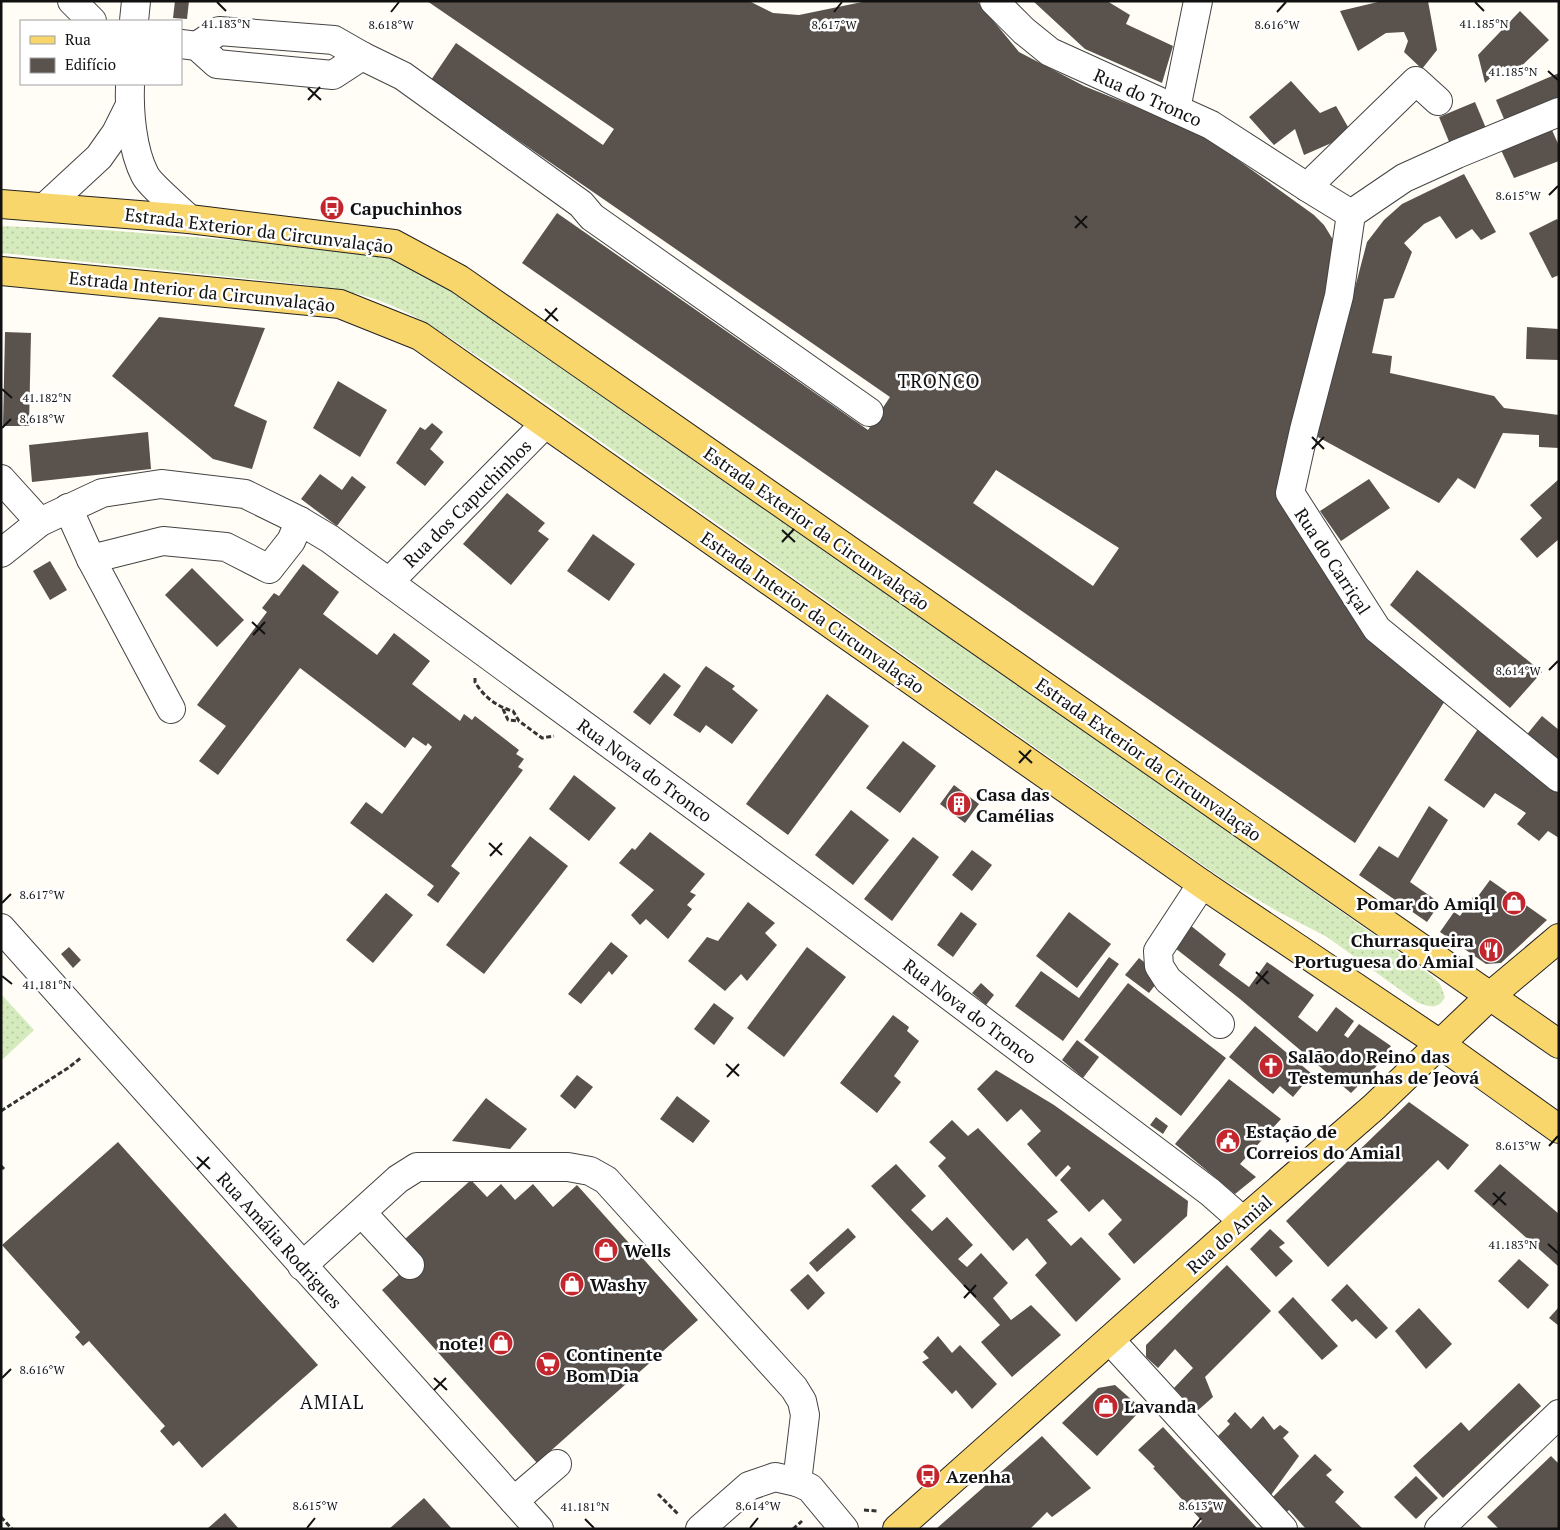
<svg xmlns="http://www.w3.org/2000/svg" width="1560" height="1530" font-family="'PT Serif',serif">
<style>
.grass{fill:url(#grass-dots)}
.building{fill:#5a524d;fill-rule:evenodd}
.lines{fill:none;stroke-linecap:round;stroke-linejoin:round}
.minor-casing{stroke:#444;stroke-width:30}
.major-casing{stroke:#222;stroke-width:30}
.path{stroke:#333;stroke-width:3;stroke-dasharray:5 2.5;stroke-linecap:butt}
.minor{stroke:#fff;stroke-width:28}
.major{stroke:#f9d66b;stroke-width:28}
.ticks{fill:none;stroke:#111;stroke-width:2}
.labels{text-anchor:middle;dominant-baseline:central;stroke-width:5;stroke-linejoin:round;paint-order:stroke}
.street-label{font-size:18px;fill:#111;stroke:#fff}
.poi-label{font-size:18px;font-weight:bold;fill:#111;stroke:#fff;text-anchor:start}
.neighbourhood-label{font-size:19px;letter-spacing:1px;fill:#111;stroke:#fff}
.ticks-label{font-size:12px;text-anchor:middle;fill:#111;stroke:#fff;stroke-width:5;stroke-linejoin:round;paint-order:stroke}
</style>
<defs>
<pattern id="grass-dots" width="8" height="8" patternUnits="userSpaceOnUse" patternTransform="scale(1.25)"><rect width="8" height="8" fill="#d5ebbd"/><path d="M2 2h.1M6 6h.1" fill="none" stroke="#b6c8a1" stroke-width="1.8" stroke-linecap="round"/></pattern>
</defs>
<rect width="100%" height="100%" fill="#fffdf5"/>
<g class="grass">
<path d="M1 226 104 230 345 249 386 256 434 279 530 342 1044 701 1432 976 1440 984 1445 997C1439 1010 1428 1007 1417 1002L1327 937 1277 911 1224 880 502 372C462 347 420 314 375 299 351 291 326 288 300 284L1 253Z"/>
<path d="M1 994 34 1030 1 1061Z"/>
</g>
<g class="building">
<path d="M175 1H189L187 19 173 18Z"/>
<path d="M427 1H749L773 13 799 15 867 1H977L1019 52 1084 86 1185 127 1209 139 1314 215 1324 225 1335 243 1339 259 1279 489 1448 696 1355 843 522 263 557 213 868 430 890 397 431 80 456 43 603 145 614 129ZM996 470 1119 548 1093 586 973 503Z"/>
<path d="M1033 1H1107L1130 15 1126 24 1173 46 1162 83 1085 49Z"/>
<path d="M1382 1H1428L1437 50 1422 69 1404 52 1408 41 1404 32 1386 33 1358 51 1340 11Z"/>
<path d="M1520 11 1549 40 1513 74 1503 66 1485 83 1478 55Z"/>
<path d="M1559 73V104L1507 126 1496 100Z"/>
<path d="M1291 81 1320 113 1336 106 1352 134 1304 155 1295 129 1274 145 1249 117Z"/>
<path d="M1475 102 1488 133 1452 149 1439 117Z"/>
<path d="M1552 130 1559 146V161L1514 178 1501 150Z"/>
<path d="M1464 174 1496 232 1481 240 1472 229 1456 239 1440 216 1424 224 1404 243 1412 252 1394 298 1384 299 1372 353 1392 356 1390 373 1494 396 1504 408 1559 415V448L1539 447V435L1503 433 1475 489 1458 478 1439 503 1316 436 1367 242 1384 220 1402 204Z"/>
<path d="M1557 219 1559 222V275L1552 278 1529 233Z"/>
<path d="M159 317 265 328 234 406 267 421 252 469 213 459 112 376Z"/>
<path d="M1527 327 1559 329V360L1526 359Z"/>
<path d="M5 332 31 333 29 426H3Z"/>
<path d="M338 381 387 410 360 457 313 428Z"/>
<path d="M432 423 443 432 430 449 444 462 425 486 396 463 420 427 425 430Z"/>
<path d="M148 432 151 469 32 482 29 445Z"/>
<path d="M320 474 342 490 352 476 366 487 337 526 301 499Z"/>
<path d="M1369 479 1390 508 1341 541 1320 511Z"/>
<path d="M1559 479V539L1537 558 1520 539 1542 518 1530 505Z"/>
<path d="M507 493 545 523 538 531 549 539 511 585 463 544Z"/>
<path d="M593 534 635 564 609 601 567 571Z"/>
<path d="M50 561 67 590 50 600 33 571Z"/>
<path d="M303 564 339 592 323 614 377 655 394 633 430 661 412 684 460 721 464 714 472 720 475 716 519 750 516 754 524 759 518 767 523 770 451 866 460 873 438 903 427 895 434 886 350 823 366 802 382 814 432 747 428 743 426 746 413 737 405 748 300 668 218 775 199 761 226 726 197 705 267 612 262 608 274 593 279 596Z"/>
<path d="M192 568 244 620 217 647 165 595Z"/>
<path d="M1417 570 1542 672 1510 708 1390 605Z"/>
<path d="M706 666 735 686 732 689 758 710 732 744 706 725 700 733 673 715 702 671Z"/>
<path d="M664 673 681 686 650 725 633 712Z"/>
<path d="M827 694 869 726 788 835 746 804Z"/>
<path d="M1542 716 1559 730V766L1524 738Z"/>
<path d="M1480 726 1559 790V838L1548 831 1539 841 1517 824 1526 813 1495 793 1484 808 1444 780Z"/>
<path d="M903 741 936 766 900 813 866 788Z"/>
<path d="M574 775 616 808 589 841 549 809Z"/>
<path d="M954 785 979 804 965 823 940 804Z"/>
<path d="M1429 806 1448 820 1410 882 1440 903 1427 922 1359 875 1379 846 1398 858Z"/>
<path d="M851 810 889 840 853 885 815 855Z"/>
<path d="M650 832 705 874 690 892 696 895 687 905 692 909 668 939 646 919 640 925 631 915 654 890 619 863 632 848 635 850Z"/>
<path d="M530 836 568 866 484 974 446 945Z"/>
<path d="M913 837 939 857 892 921 864 899Z"/>
<path d="M972 850 992 865 972 891 952 875Z"/>
<path d="M1490 880 1547 920 1501 963 1486 964 1440 932 1454 912 1460 916 1473 897 1476 899Z"/>
<path d="M386 893 413 915 373 963 346 940Z"/>
<path d="M748 902 775 923 765 933 777 945 747 981 741 974 725 991 688 961 707 937 718 941Z"/>
<path d="M961 912 977 924 953 957 937 945Z"/>
<path d="M1069 912 1111 944 1077 988 1036 956Z"/>
<path d="M1190 925 1226 954 1219 965 1249 987 1267 962 1314 995 1298 1017 1317 1032 1336 1007 1354 1021 1344 1035 1348 1038 1359 1024 1391 1046 1372 1072 1351 1093 1240 999 1175 948Z"/>
<path d="M611 942 628 956 612 975 609 971 581 1004 568 994Z"/>
<path d="M69 947 81 960 73 968 61 954Z"/>
<path d="M807 947 846 977 784 1057 747 1028Z"/>
<path d="M1109 957 1119 964 1063 1041 1015 1006 1041 971 1079 998Z"/>
<path d="M1139 958 1162 976 1149 993 1125 975Z"/>
<path d="M981 983 994 995 986 1005 972 993Z"/>
<path d="M1128 983 1226 1058 1181 1116 1084 1040Z"/>
<path d="M714 1003 734 1018 714 1045 694 1029Z"/>
<path d="M893 1015 909 1027 907 1031 919 1041 894 1076 901 1082 877 1113 840 1083Z"/>
<path d="M1255 1026 1312 1074 1293 1097 1280 1086 1273 1094 1229 1057Z"/>
<path d="M1077 1040 1099 1057 1083 1078 1062 1060Z"/>
<path d="M996 1070 1054 1105 1188 1201 1187 1216 1134 1264 1108 1234 1122 1220 1103 1199 1089 1212 1060 1180 1071 1168 1068 1165 1056 1177 1027 1144 1041 1131 1021 1109 1007 1122 977 1089Z"/>
<path d="M577 1075 593 1087 575 1109 560 1096Z"/>
<path d="M1229 1079 1281 1119 1240 1164 1256 1177 1235 1194 1175 1144Z"/>
<path d="M677 1096 710 1121 693 1143 660 1119Z"/>
<path d="M486 1098 527 1129 510 1149 452 1141Z"/>
<path d="M1409 1102 1469 1145 1448 1170 1438 1160 1328 1267 1286 1221Z"/>
<path d="M1156 1117 1168 1126 1163 1134 1150 1125Z"/>
<path d="M952 1120 968 1136 978 1128 1058 1212 1047 1220 1071 1246 1081 1237 1121 1279 1076 1322 1035 1275 1047 1263 1027 1238 1013 1251 938 1166 946 1158 929 1142Z"/>
<path d="M118 1142 318 1365 202 1468 179 1441 173 1446 160 1431 165 1426 89 1341 83 1346 75 1337 80 1332 2 1245Z"/>
<path d="M896 1164 926 1196 911 1210 932 1231 947 1217 973 1245 958 1259 967 1267 981 1253 1008 1283 993 1298 1011 1320 1031 1305 1061 1335 1012 1377 981 1342 1000 1325 871 1186Z"/>
<path d="M1500 1164 1559 1214V1267L1474 1191Z"/>
<path d="M471 1180 487 1197 501 1184 515 1200 533 1184 553 1207 577 1185 698 1320 537 1463 382 1290 420 1256 405 1239Z"/>
<path d="M848 1228 856 1237 817 1272 809 1263Z"/>
<path d="M1270 1229 1285 1243 1279 1247 1293 1261 1276 1277 1250 1249Z"/>
<path d="M1519 1259 1549 1285 1528 1309 1498 1281Z"/>
<path d="M1227 1265 1271 1311 1205 1377 1213 1397 1196 1412 1174 1388 1193 1368 1175 1349 1158 1368 1146 1357V1345Z"/>
<path d="M808 1274 825 1293 808 1310 790 1290Z"/>
<path d="M1347 1284 1388 1328 1376 1339 1356 1319 1352 1322 1331 1300Z"/>
<path d="M1293 1297 1338 1346 1322 1360 1278 1312Z"/>
<path d="M1559 1307V1326L1549 1318Z"/>
<path d="M1419 1308 1452 1344 1426 1369 1395 1331Z"/>
<path d="M938 1336 952 1353 960 1345 997 1384 972 1409 956 1390 952 1394 922 1362 929 1358 923 1352Z"/>
<path d="M1519 1383 1541 1406 1443 1498 1413 1466 1461 1422 1469 1431Z"/>
<path d="M1115 1385 1142 1409 1097 1456 1062 1423 1098 1388Z"/>
<path d="M1235 1412 1251 1429 1263 1416 1274 1430 1280 1425 1289 1432 1283 1438 1299 1456 1271 1495 1218 1436 1230 1424 1227 1421Z"/>
<path d="M1163 1427 1228 1497 1258 1529H1194L1202 1521 1153 1468 1155 1467 1138 1450Z"/>
<path d="M1042 1436 1091 1488 1052 1517 1047 1512 1030 1529H936Z"/>
<path d="M1315 1454 1332 1470 1326 1475 1344 1492 1335 1502 1363 1529H1306L1289 1510 1284 1514 1271 1499Z"/>
<path d="M1551 1456 1559 1464V1529H1499L1487 1517Z"/>
<path d="M1416 1476 1438 1498 1416 1519 1394 1497Z"/>
<path d="M424 1498 452 1529H389Z"/>
<path d="M225 1513 239 1529H207Z"/>
</g>
<g class="lines">
<defs>
<g id="minor">
<path d="M72 1 92 21"/>
<path d="M994 1 1024 31 1050 52 1211 125 1307 187 1351 214"/>
<path d="M134 21 136 1"/>
<path d="M181 44 197 46 217 64 333 75 362 56"/>
<path d="M197 46 219 31 334 40 362 56 403 76 581 204 592 217 869 412"/>
<path d="M130 84C129 112 132 150 145 175 150 185 179 209 189 219"/>
<path d="M1176 109 1198 1"/>
<path d="M1559 112 1457 154 1404 178 1351 214 1339 296 1304 430 1290 493 1377 629 1559 778"/>
<path d="M1307 187 1416 81 1438 101"/>
<path d="M45 207 99 157 116 133 129 107"/>
<path d="M1 479 40 522"/>
<path d="M68 508 91 559 171 709"/>
<path d="M1 553 40 522 102 493 161 484 245 494 300 521 330 539 364 564 821 899 1210 1192 1243 1221"/>
<path d="M91 559 163 541 226 547 269 569 291 541 300 521"/>
<path d="M389 582 545 424"/>
<path d="M1202 884 1158 951 1159 966 1168 980 1220 1024"/>
<path d="M1 928 539 1529"/>
<path d="M362 1213 410 1265"/>
<path d="M302 1266 398 1179 417 1167H568L590 1171 606 1180 794 1388 802 1401 805 1415 797 1482"/>
<path d="M1110 1340 1283 1529"/>
<path d="M514 1501 557 1464"/>
<path d="M700 1529 749 1486 775 1477 797 1482 810 1488 844 1529"/>
<path d="M1439 1529 1559 1414"/>
</g>
<g id="major">
<path d="M1 204 189 219 394 244 459 279 1559 1044"/>
<path d="M1 271 340 304 420 336 1202 884 1440 1044 1559 1129"/>
<path d="M897 1529 1243 1221 1374 1107 1490 996 1559 938"/>
</g>
</defs>
<use href="#minor" class="minor-casing"/>
<use href="#major" class="major-casing"/>
<g class="path">
<path d="M475 678V682C483 696 497 707 513 711L519 721 542 738 554 736"/>
<path d="M503 709 508 720 519 721"/>
<path d="M1 1111 68 1068 82 1057"/>
<path d="M1 1166 4 1169"/>
<path d="M658 1494 678 1514"/>
<path d="M864 1510 877 1511"/>
<path d="M1 1517 12 1529"/>
<path d="M793 1529 802 1521"/>
</g>
<use href="#minor" class="minor"/>
<use href="#major" class="major"/>
</g>
<path class="ticks" d="M217 2 226 11M1475 2 1484 11M391 12 399 2M834 12 842 2M1277 12 1286 2M1548 71 1558 80M308 88 321 100M308 100 320 87M1549 195 1558 186M1075 216 1087 228M1075 228 1087 216M545 309 558 321M545 321 557 308M2 389 12 398M2 428 11 419M1312 437 1324 449M1312 449 1324 437M782 530 795 542M782 542 794 529M252 622 265 634M253 635 265 622M1549 670 1558 661M1019 751 1032 763M1019 763 1031 750M489 843 502 855M490 856 502 843M2 903 11 894M1256 972 1269 984M2 976 12 984M1256 984 1268 971M726 1064 739 1076M727 1077 739 1064M1549 1146 1558 1136M197 1157 210 1169M197 1169 209 1157M1493 1193 1506 1205M1493 1205 1505 1192M1548 1244 1558 1253M964 1285 976 1297M964 1298 976 1285M2 1378 11 1369M434 1378 447 1390M434 1390 446 1378M585 1519 594 1528M307 1528 315 1518M750 1528 758 1518M1193 1528 1201 1518"/>
<defs>
<symbol id="bus-disc" viewBox="-11 -11 22 22"><circle r="9.5" fill="#c4262e" stroke="#fff"/><path d="M-5-6H5V4H4V6H2V4H-2V6H-4V4H-5ZM-3.5-4V0h7V-4ZM-3.5 1.2v1.5H-2V1.2ZM2 1.2v1.5H3.5V1.2Z" fill="#fff"/></symbol>
<symbol id="building-disc" viewBox="-11 -11 22 22"><circle r="9.5" fill="#c4262e" stroke="#fff"/><path d="M-4-6H4V6H1V3H-1V6H-4ZM-2.5-4.3h1.7v1.8h-1.7ZM.8-4.3h1.7v1.8H.8ZM-2.5-1h1.7V.8h-1.7ZM.8-1h1.7V.8H.8Z" fill="#fff"/></symbol>
<symbol id="shop-disc" viewBox="-11 -11 22 22"><circle r="9.5" fill="#c4262e" stroke="#fff"/><path d="M-5-2.5h2.3a2.7 3.5 0 0 1 5.4 0H5L5.5 6h-11ZM-1.5-2.5h3a1.5 2.3 0 0 0-3 0Z" fill="#fff"/></symbol>
<symbol id="restaurant-disc" viewBox="-11 -11 22 22"><circle r="9.5" fill="#c4262e" stroke="#fff"/><path d="M-5-6h1v4h1v-4h1v4h1v-4h1v5L-1.5 .5V6h-2V.5L-5-1ZM5-6V6H3V1.5H1.5Q1.5-4 5-6Z" fill="#fff"/></symbol>
<symbol id="church-disc" viewBox="-11 -11 22 22"><circle r="9.5" fill="#c4262e" stroke="#fff"/><path d="M-1.2-6h2.4v3.5h3.3v2.4h-3.3V6h-2.4V-.1h-3.3v-2.4h3.3Z" fill="#fff"/></symbol>
<symbol id="civic-disc" viewBox="-11 -11 22 22"><circle r="9.5" fill="#c4262e" stroke="#fff"/><path d="M-.6-6.5H3V-4.5H.6V-3L4-1V1h2V6H-6V1h2V-1L-.6-3ZM-1.2 2.5V6h2.4V2.5Z" fill="#fff"/></symbol>
<symbol id="supermarket-disc" viewBox="-11 -11 22 22"><circle r="9.5" fill="#c4262e" stroke="#fff"/><path d="M-6-5.5h2.5l.6 2H6L4.5 2H-2.5L-4.4-4H-6ZM-1.5 3.2a1.3 1.3 0 1 0 .1 0ZM3 3.2a1.3 1.3 0 1 0 .1 0Z" fill="#fff"/></symbol>
</defs>
<g fill-rule="evenodd">
<use href="#bus-disc" x="318" y="194" width="28" height="28"/>
<use href="#building-disc" x="945" y="790" width="28" height="28"/>
<use href="#shop-disc" x="1500" y="889" width="28" height="28"/>
<use href="#restaurant-disc" x="1477" y="936" width="28" height="28"/>
<use href="#church-disc" x="1257" y="1052" width="28" height="28"/>
<use href="#civic-disc" x="1214" y="1127" width="28" height="28"/>
<use href="#shop-disc" x="592" y="1236" width="28" height="28"/>
<use href="#shop-disc" x="558" y="1270" width="28" height="28"/>
<use href="#shop-disc" x="487" y="1329" width="28" height="28"/>
<use href="#supermarket-disc" x="534" y="1350" width="28" height="28"/>
<use href="#shop-disc" x="1092" y="1392" width="28" height="28"/>
<use href="#bus-disc" x="914" y="1462" width="28" height="28"/>
</g>
<g class="labels">
<g class="street-label">
<text transform="translate(1148 97) rotate(24)">Rua do Tronco</text>
<text transform="translate(259 230) rotate(7)">Estrada Exterior da Circunvalação</text>
<text transform="translate(202 291) rotate(6)">Estrada Interior da Circunvalação</text>
<text transform="translate(467 503) rotate(-45)">Rua dos Capuchinhos</text>
<text transform="translate(817 528) rotate(35)">Estrada Exterior da Circunvalação</text>
<text transform="translate(1333 561) rotate(57)">Rua do Carriçal</text>
<text transform="translate(813 612) rotate(35)">Estrada Interior da Circunvalação</text>
<text transform="translate(1149 759) rotate(35)">Estrada Exterior da Circunvalação</text>
<text transform="translate(645 770) rotate(36)">Rua Nova do Tronco</text>
<text transform="translate(970 1011) rotate(37)">Rua Nova do Tronco</text>
<text transform="translate(1229 1234) rotate(-42)">Rua do Amial</text>
<text transform="translate(280 1240) rotate(48)">Rua Amália Rodrigues</text>
</g>
<g class="poi-label">
<text x="350" y="208">Capuchinhos</text>
<text x="976" y="794">Casa das<tspan x="976" dy="21">Camélias</tspan></text>
<text x="1496" y="903" text-anchor="end">Pomar do Amiql</text>
<text x="1474" y="940" text-anchor="end">Churrasqueira<tspan x="1474" dy="21">Portuguesa do Amial</tspan></text>
<text x="1288" y="1056">Salão do Reino das<tspan x="1288" dy="21">Testemunhas de Jeová</tspan></text>
<text x="1246" y="1131">Estação de<tspan x="1246" dy="21">Correios do Amial</tspan></text>
<text x="624" y="1250">Wells</text>
<text x="590" y="1284">Washy</text>
<text x="484" y="1343" text-anchor="end">note!</text>
<text x="566" y="1354">Continente<tspan x="566" dy="21">Bom Dia</tspan></text>
<text x="1124" y="1406">Lavanda</text>
<text x="946" y="1476">Azenha</text>
</g>
<g class="neighbourhood-label">
<text x="939" y="380">TRONCO</text>
<text x="332" y="1401">AMIAL</text>
</g>
</g>
<g class="ticks-label">
<text x="226" y="28">41.183°N</text>
<text x="1484" y="28">41.185°N</text>
<text x="391" y="29">8.618°W</text>
<text x="834" y="29">8.617°W</text>
<text x="1277" y="29">8.616°W</text>
<text x="1513" y="76">41.185°N</text>
<text x="1518" y="200">8.615°W</text>
<text x="47" y="402">41.182°N</text>
<text x="42" y="423">8.618°W</text>
<text x="1518" y="675">8.614°W</text>
<text x="42" y="899">8.617°W</text>
<text x="47" y="989">41.181°N</text>
<text x="1518" y="1150">8.613°W</text>
<text x="1513" y="1249">41.183°N</text>
<text x="42" y="1374">8.616°W</text>
<text x="315" y="1510">8.615°W</text>
<text x="758" y="1510">8.614°W</text>
<text x="1201" y="1510">8.613°W</text>
<text x="585" y="1511">41.181°N</text>
</g>
<rect width="1560" height="1530" fill="none" stroke="#111111" stroke-width="5"/>
<rect x="20" y="20" width="162" height="65" fill="#ffffff" stroke="#a0a0a0"/>
<rect x="30" y="36" width="25" height="8" fill="#f9d66b" stroke="#a0a0a0"/>
<text x="65" y="45" font-size="15" fill="#111111">Rua</text>
<rect x="30" y="58" width="25" height="15" fill="#5a524d" stroke="#a0a0a0"/>
<text x="65" y="70" font-size="15" fill="#111111">Edifício</text>
</svg>
